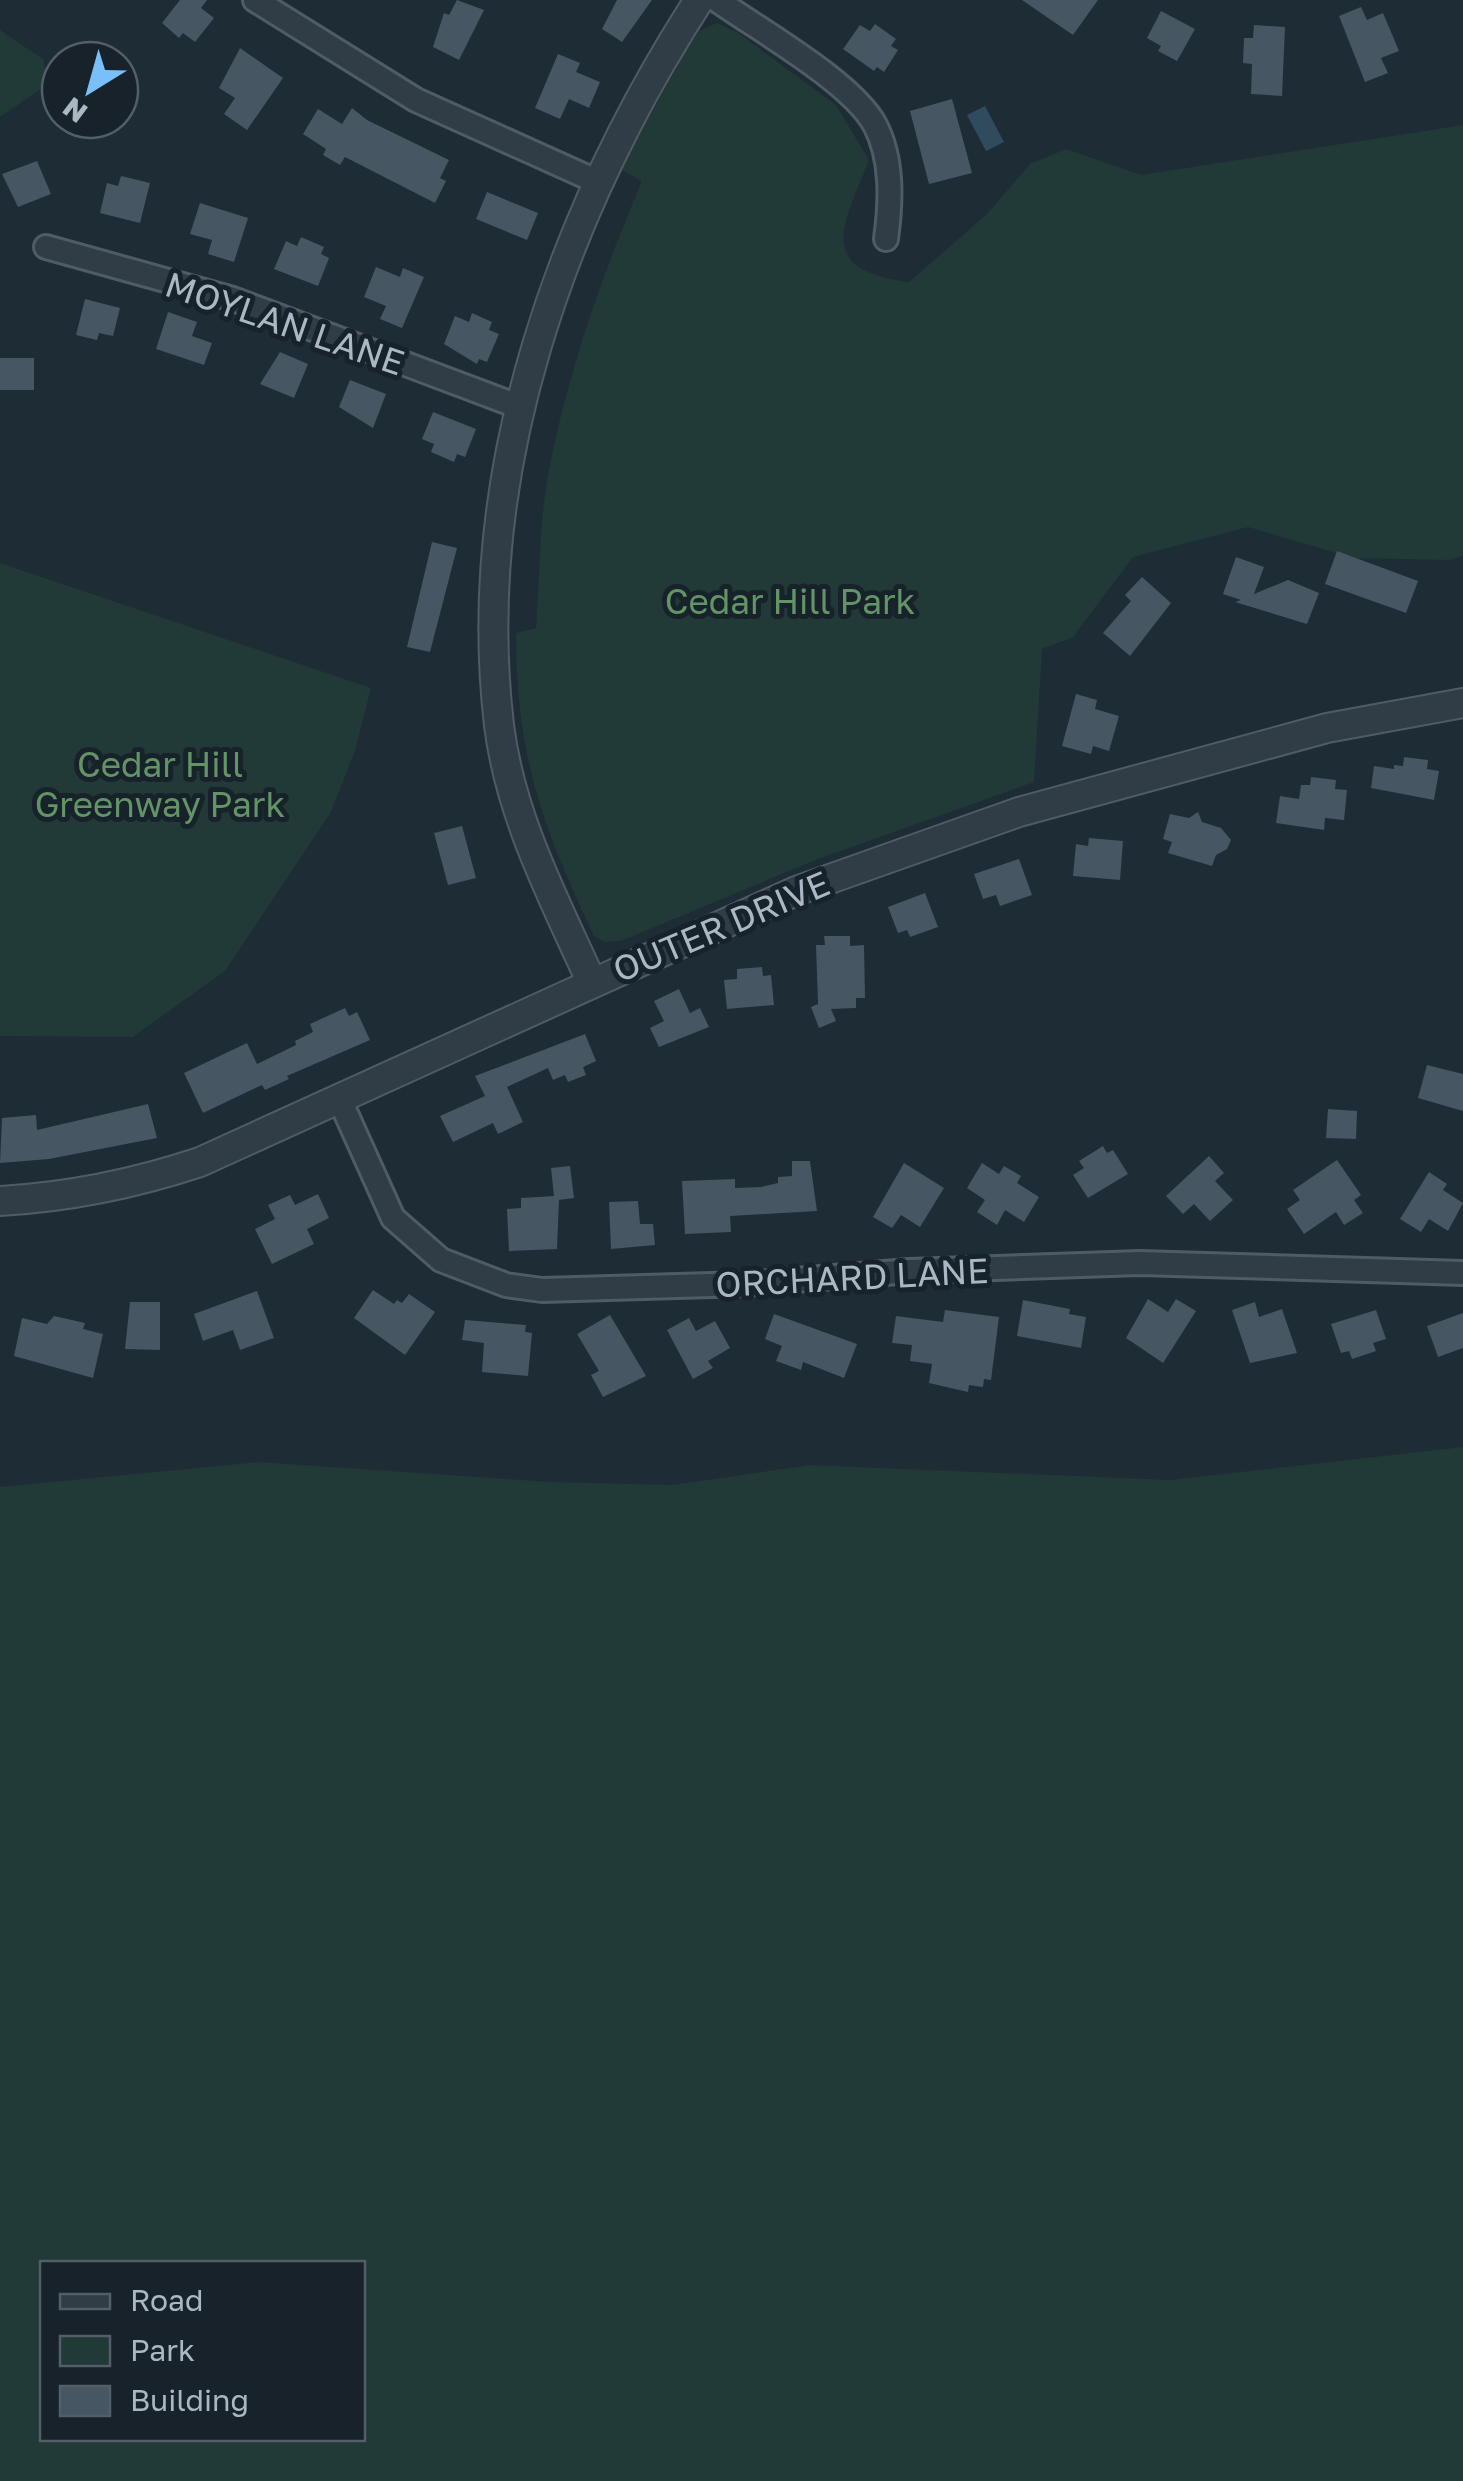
<svg xmlns="http://www.w3.org/2000/svg" width="1463" height="2481" font-family="'Golos Text',sans-serif">
<style>
.green{fill:#213937;fill-rule:evenodd}
.water{fill:#304b5e}
.building{fill:#465662}
.lines{fill:none;stroke-linecap:round;stroke-linejoin:round}
.minor-casing{stroke:#4f5b65;stroke-width:28}
.tertiary-casing{stroke:#4f5b65;stroke-width:32}
.minor{stroke:#313d46;stroke-width:22}
.tertiary{stroke:#313d46;stroke-width:28}
.labels{text-anchor:middle;dominant-baseline:central;stroke-width:10;stroke-linejoin:round;paint-order:stroke}
.street-label{font-size:35px;fill:#abb8c4;stroke:#17222a}
.park-label{font-size:35px;fill:#639466;stroke:#17222a}
</style>
<rect width="100%" height="100%" fill="#1e2c36"/>
<g class="green">
<path d="M717 23 737 32 836 105 869 160C843 227 814 269 909 282L987 214 1030 164 1066 149 1141 175 1463 125V556L1450 560 1354 558 1248 527 1133 557 1073 637 1042 649 1034 782 818 859 621 941 605 942 594 936C542 826 516 756 516 633L536 628C540 578 539 524 548 475 567 374 602 275 642 181L620 169 689 46 699 31Z"/>
<path d="M0 30 44 60 47 85 0 117Z"/>
<path d="M0 563 371 688 355 751 331 812 225 971 133 1037 0 1036Z"/>
<path d="M1463 1447V2481H0V1487L259 1462 550 1482 673 1485 810 1465 1170 1480ZM42 2264H362V2438H42Z"/>
</g>
<path class="water" d="M985 106 1004 142 986 151 967 115Z"/>
<g class="building">
<path d="M180 0H207L201 8 214 18 195 42 183 33 179 38 162 23Z"/>
<path d="M457 0 484 10 459 60 433 47 444 13 449 15Z"/>
<path d="M617 0H652L622 42 602 29Z"/>
<path d="M1022 0H1098L1073 35Z"/>
<path d="M1361 7 1367 20 1383 13 1399 51 1381 58 1388 73 1365 82 1339 16Z"/>
<path d="M1161 11 1195 29 1177 61 1158 51 1161 46 1147 38Z"/>
<path d="M875 24 896 39 891 46 898 50 884 72 877 67 874 71 843 49 860 25 870 31Z"/>
<path d="M1254 25 1285 27 1282 96 1251 94 1252 64 1243 63 1244 38H1253Z"/>
<path d="M240 48 283 78 247 130 224 114 235 98 219 88Z"/>
<path d="M558 54 580 63 576 72 600 82 589 108 569 99 560 119 535 108Z"/>
<path d="M952 99 972 173 929 184 910 111Z"/>
<path d="M352 108 367 120 449 160 440 178 446 181 435 203 345 157 340 165 323 155 326 149 303 134 318 109 342 124Z"/>
<path d="M37 161 51 194 18 207 2 174Z"/>
<path d="M121 176 150 183 140 223 100 213 107 183 118 186Z"/>
<path d="M487 192 538 213 527 240 476 219Z"/>
<path d="M200 203 248 218 234 262 208 254 212 240 190 234Z"/>
<path d="M301 237 324 247 321 254 329 258 318 286 274 269 286 241 297 246Z"/>
<path d="M376 267 400 277 403 268 424 277 402 328 380 319 386 306 364 297Z"/>
<path d="M85 299 120 308 113 336 99 333 97 340 76 335Z"/>
<path d="M168 312 197 322 192 336 212 343 204 365 156 349Z"/>
<path d="M472 313 492 322 489 330 499 334 487 362 479 359 477 364 444 344 455 316 469 322Z"/>
<path d="M280 352 308 364 294 398 260 384Z"/>
<rect x="0" y="358" width="34" height="32"/>
<path d="M350 380 386 394 373 428 339 407Z"/>
<path d="M433 412 476 429 465 457 457 454 454 462 431 452 434 444 422 439Z"/>
<path d="M432 542 457 548 430 652 407 647Z"/>
<path d="M1337 551 1418 581 1406 613 1325 584Z"/>
<path d="M1236 557 1264 567 1254 594 1288 580 1319 593 1307 624 1235 602 1241 600 1223 594Z"/>
<path d="M1142 577 1171 603 1130 656 1103 633 1131 601 1125 595Z"/>
<path d="M1076 694 1097 700 1095 709 1119 716 1109 751 1093 746 1091 754 1062 746Z"/>
<path d="M1404 757 1428 760 1427 769 1439 771 1434 800 1371 788 1374 766 1394 769V765L1403 766Z"/>
<path d="M1311 777 1336 780 1335 789 1347 790 1344 820 1325 818 1324 830 1276 823 1280 796 1299 799 1301 785H1310Z"/>
<path d="M1198 812 1202 822 1221 828 1231 840 1227 849 1216 855 1212 866 1168 853 1172 842 1163 839 1170 814 1189 818Z"/>
<path d="M462 826 476 878 448 885 434 833Z"/>
<path d="M1089 838 1123 841 1120 880 1073 876 1076 844 1088 846Z"/>
<path d="M1019 859 1032 895 1000 906 996 895 983 899 974 874Z"/>
<path d="M925 893 938 927 910 937 907 930 898 933 888 907Z"/>
<path d="M824 936H850V946L864 945 865 998H856V1008L831 1009 836 1021 819 1028 811 1007 818 1004 816 945H825Z"/>
<path d="M762 967 763 976 771 975 774 1005 727 1009 724 980 737 979V969Z"/>
<path d="M679 989 690 1013 700 1008 709 1027 659 1047 650 1028 664 1021 654 1001Z"/>
<path d="M345 1008 349 1016 357 1012 370 1040 287 1076 289 1079 265 1090 262 1085 203 1113 184 1073 247 1043 257 1064 296 1045 295 1041 313 1032 310 1024Z"/>
<path d="M585 1034 596 1061 583 1067 586 1075 568 1082 565 1075 553 1080 548 1068 507 1087 523 1122 498 1134 493 1123 453 1142 440 1116 485 1096 475 1076Z"/>
<path d="M1427 1065 1463 1074V1111L1418 1098Z"/>
<path d="M148 1104 157 1138 49 1159 0 1163 2 1118 36 1115 37 1130Z"/>
<path d="M1328 1109 1357 1111 1356 1139 1326 1138Z"/>
<path d="M1103 1146 1107 1153 1113 1150 1128 1174 1088 1198 1073 1175 1084 1168 1079 1161Z"/>
<path d="M1209 1156 1224 1173 1215 1181 1233 1200 1210 1221 1194 1204 1183 1214 1166 1196Z"/>
<path d="M1337 1160 1361 1195 1354 1200 1363 1213 1344 1225 1336 1212 1304 1234 1287 1209 1300 1200 1293 1190Z"/>
<path d="M792 1161H810L817 1211 730 1216 731 1232 685 1234 682 1181 735 1179V1188L761 1187 778 1183V1177L792 1176Z"/>
<path d="M904 1163 944 1188 920 1227 901 1215 892 1228 873 1217Z"/>
<path d="M982 1163 999 1174 1004 1166 1021 1176 1017 1183 1039 1197 1024 1222 1005 1210 997 1225 977 1212 985 1200 967 1188Z"/>
<path d="M570 1166 574 1198 559 1200 557 1249 509 1251 507 1209 521 1208V1198L554 1196 551 1168Z"/>
<path d="M1429 1172 1447 1184 1443 1190 1463 1203 1448 1231 1429 1219 1421 1232 1400 1219Z"/>
<path d="M318 1194 329 1218 307 1229 314 1244 272 1264 255 1229 275 1219 268 1205 290 1195 295 1205Z"/>
<path d="M638 1201 640 1224H653L655 1245 611 1249 609 1202Z"/>
<path d="M373 1290 394 1304 397 1300 402 1303 409 1294 435 1312 405 1355 354 1318Z"/>
<path d="M257 1291 274 1338 240 1350 233 1330 203 1341 194 1314Z"/>
<path d="M1148 1299 1168 1312 1176 1299 1196 1311 1163 1363 1126 1338Z"/>
<path d="M1023 1300 1070 1309 1069 1314 1086 1317 1081 1348 1017 1336Z"/>
<path d="M130 1302H160V1350L125 1349Z"/>
<path d="M1255 1302 1259 1317 1282 1309 1297 1353 1250 1363 1232 1310Z"/>
<path d="M945 1310 999 1317 991 1380 984 1379 983 1387 969 1385 968 1392 929 1383 932 1364 910 1361 912 1345 892 1343 896 1316 943 1322Z"/>
<path d="M1376 1310 1386 1339 1373 1343 1376 1351 1352 1359 1349 1351 1341 1353 1331 1324Z"/>
<path d="M1463 1313V1348L1438 1357 1427 1326Z"/>
<path d="M774 1314 857 1344 844 1378 803 1362 801 1370 776 1361 782 1346 765 1339Z"/>
<path d="M610 1315 646 1376 603 1397 591 1375 599 1371 577 1334Z"/>
<path d="M54 1316 85 1323 83 1329 103 1334 93 1378 14 1356 22 1318 47 1324Z"/>
<path d="M689 1318 696 1331 715 1321 730 1348 708 1361 713 1368 693 1379 667 1330Z"/>
<path d="M465 1320 526 1325 525 1332 532 1333 528 1376 482 1372 484 1343 462 1340Z"/>
</g>
<g class="lines">
<defs>
<g id="minor">
<path d="M255 0 416 100 598 182"/>
<path d="M717 0C759 30 852 82 875 125 893 159 891 202 886 239"/>
<path d="M46 247 233 299 520 407"/>
<path d="M339 1098 393 1218 441 1260 506 1285 542 1290 745 1284 910 1271 1140 1263 1463 1273"/>
</g>
<g id="tertiary">
<path d="M591 981C554 899 510 816 499 725 469 470 563 211 699 0"/>
<path d="M0 1201C70 1197 134 1184 200 1162L796 891 1019 812 1327 728 1463 703"/>
</g>
</defs>
<use href="#minor" class="minor-casing"/>
<use href="#tertiary" class="tertiary-casing"/>
<use href="#minor" class="minor"/>
<use href="#tertiary" class="tertiary"/>
</g>
<g class="labels">
<g class="street-label">
<text transform="translate(285 323) rotate(19)">MOYLAN LANE</text>
<text transform="translate(721 926) rotate(-23)">OUTER DRIVE</text>
<text transform="translate(852 1277) rotate(-3)">ORCHARD LANE</text>
</g>
<g class="park-label">
<text x="790" y="601">Cedar Hill Park</text>
<text x="160" y="764">Cedar Hill<tspan x="160" dy="40">Greenway Park</tspan></text>
</g>
</g>
<rect x="40" y="2261" width="325" height="180" fill="#17222a" stroke="#525e68" stroke-width="2.5"/>
<rect x="60" y="2294" width="50" height="15" fill="#313d46" stroke="#525e68" stroke-width="2.5"/>
<text x="130" y="2311" font-size="30" fill="#abb8c4">Road</text>
<rect x="60" y="2336" width="50" height="30" fill="#213937" stroke="#525e68" stroke-width="2.5"/>
<text x="130" y="2361" font-size="30" fill="#abb8c4">Park</text>
<rect x="60" y="2386" width="50" height="30" fill="#465662" stroke="#525e68" stroke-width="2.5"/>
<text x="130" y="2411" font-size="30" fill="#abb8c4">Building</text>
<g transform="translate(90 90) rotate(217)"><circle r="48" fill="#17222a" stroke="#525e68" stroke-width="2.5"/>
<path d="M0-8L18 38L0 25L-18 38Z" fill="#79c0fb"/>
<text y="-15" font-size="28" font-weight="bold" text-anchor="middle" fill="#abb8c4">N</text>
</g>
</svg>
